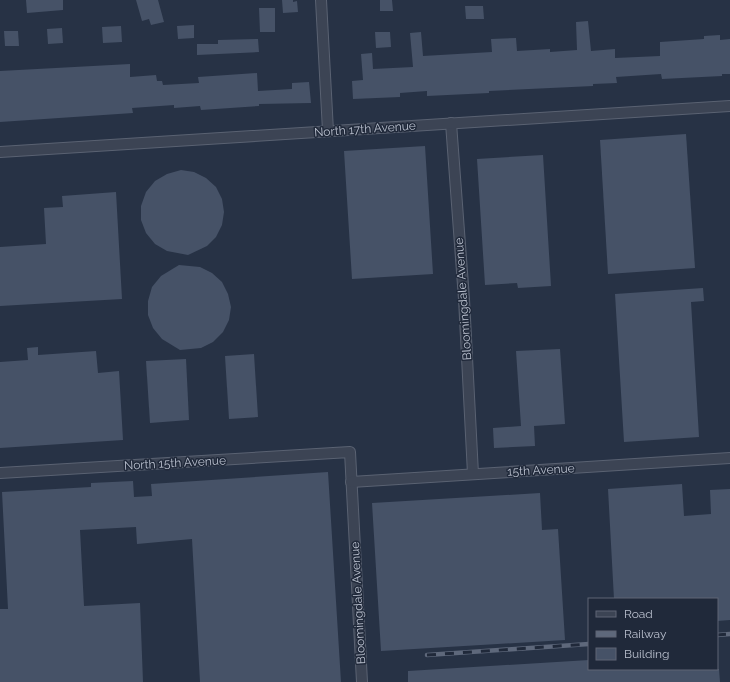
<svg xmlns="http://www.w3.org/2000/svg" width="730" height="682" font-family="Raleway,sans-serif">
<style>
.building{fill:#465267}
.lines{fill:none;stroke-linecap:round;stroke-linejoin:round}
.minor-casing{stroke:#5a6272;stroke-width:12}
.minor{stroke:#3c4454;stroke-width:10}
.rail-casing{stroke:#5e687b;stroke-width:4.5}
.rail{stroke:#20293a;stroke-width:3;stroke-dasharray:9;stroke-linecap:butt}
.labels{text-anchor:middle;dominant-baseline:central;stroke-width:3;stroke-linejoin:round;paint-order:stroke}
.street-label{font-size:12px;fill:#bac0ce;stroke:#20293a}
</style>
<rect width="100%" height="100%" fill="#273245"/>
<g class="building">
<path d="M26 0H63V10L27 13Z"/>
<path d="M136 0H158L164 22 151 25 149 19 142 21Z"/>
<path d="M282 0H293V2L297 1 298 12 283 13Z"/>
<path d="M380 0H392L393 11H380Z"/>
<path d="M465 6H483L484 19H466Z"/>
<path d="M259 8H275V32H260Z"/>
<path d="M588 21 591 51 615 49V58L660 56V42L704 39V36L720 35V40L730 39V74H722V76L662 79 661 74 616 77 617 83 593 84V86L489 91V93L427 96V91L400 93V97L353 99 352 81 363 80 361 54 372 53 373 69 413 67 410 33 421 32 423 56 492 52 491 39 516 38 517 51 550 49V52L577 50 576 22Z"/>
<path d="M194 25V38L178 39 177 26Z"/>
<path d="M121 26 122 42 103 43 102 27Z"/>
<path d="M62 28 63 43 48 44 47 29Z"/>
<path d="M4 31H18L19 46H5Z"/>
<path d="M375 32H390L391 47 376 48Z"/>
<path d="M258 39 259 52 197 55V44H218V40Z"/>
<path d="M130 64V77L156 75 157 81H162L163 85 199 83 198 77 257 73 258 91 292 89V83L309 82 311 103 259 104V106L201 110 200 106 174 108V105L132 108 133 113 0 122V71Z"/>
<path d="M686 134 695 268 608 274 600 140Z"/>
<path d="M425 146 433 274 352 279 344 151Z"/>
<path d="M543 155 551 286 518 288 517 283 485 285 477 159Z"/>
<path d="M181 170 194 172 206 178 216 187 222 199 224 212 222 225 216 237 207 246 188 255 167 251 155 244 146 233 141 220V206L146 192 155 181 167 174Z"/>
<path d="M116 192 122 299 0 306V247L46 244 44 208 63 207 62 196Z"/>
<path d="M179 265 200 267 212 273 222 282 228 294 231 307 229 320 223 332 213 342 201 348 180 350 162 339 153 328 148 315V301L152 287 161 276Z"/>
<path d="M703 288 704 301 691 302 699 437 624 442 615 294Z"/>
<path d="M38 347V355L96 351 98 373 119 371 123 440 0 448V362L28 360 27 348Z"/>
<path d="M560 349 565 424 534 426 535 446 494 448 493 428 521 426 516 351Z"/>
<path d="M254 354 258 417 229 419 225 356Z"/>
<path d="M186 359 189 420 150 423 146 361Z"/>
<path d="M328 472 341 682H200L192 539 137 544 136 527 80 530 84 606 140 603 143 682H0V609H8L2 492 91 487V483L133 481 134 497 152 496 151 484Z"/>
<path d="M682 484 684 516 711 514 710 490 730 489V620L717 621V599H614L608 489Z"/>
<path d="M540 493 542 530 558 529 565 640 381 651 372 503Z"/>
<path d="M589 660V669H719L720 682H408V671Z"/>
</g>
<g class="lines">
<defs>
<g id="minor">
<path d="M321 0 328 131"/>
<path d="M451 123 464 299 473 474"/>
<path d="M0 152 730 106"/>
<path d="M0 473 350 452 362 682"/>
<path d="M351 482 730 458"/>
</g>
</defs>
<use href="#minor" class="minor-casing"/>
<use href="#minor" class="minor"/>
<defs>
<g id="rail">
<path d="M717 635 730 634"/>
<path d="M427 655 589 644"/>
</g>
</defs>
<use href="#rail" class="rail-casing"/>
<use href="#rail" class="rail"/>
</g>
<g class="labels">
<g class="street-label">
<text transform="translate(365 129) rotate(-4)">North 17th Avenue</text>
<text transform="translate(463 299) rotate(-94)">Bloomingdale Avenue</text>
<text transform="translate(175 463) rotate(-3)">North 15th Avenue</text>
<text transform="translate(541 470) rotate(-3)">15th Avenue</text>
<text transform="translate(358 603) rotate(-93)">Bloomingdale Avenue</text>
</g>
</g>
<rect x="588" y="598" width="130" height="72" fill="#20293a" stroke="#5e6575"/>
<rect x="596" y="611" width="20" height="6" fill="#3c4454" stroke="#5e6575"/>
<text x="624" y="618" font-size="12" fill="#bac0ce">Road</text>
<rect x="596" y="631" width="20" height="6" fill="#5e687b" stroke="#5e6575"/>
<text x="624" y="638" font-size="12" fill="#bac0ce">Railway</text>
<rect x="596" y="648" width="20" height="12" fill="#465267" stroke="#5e6575"/>
<text x="624" y="658" font-size="12" fill="#bac0ce">Building</text>
</svg>
